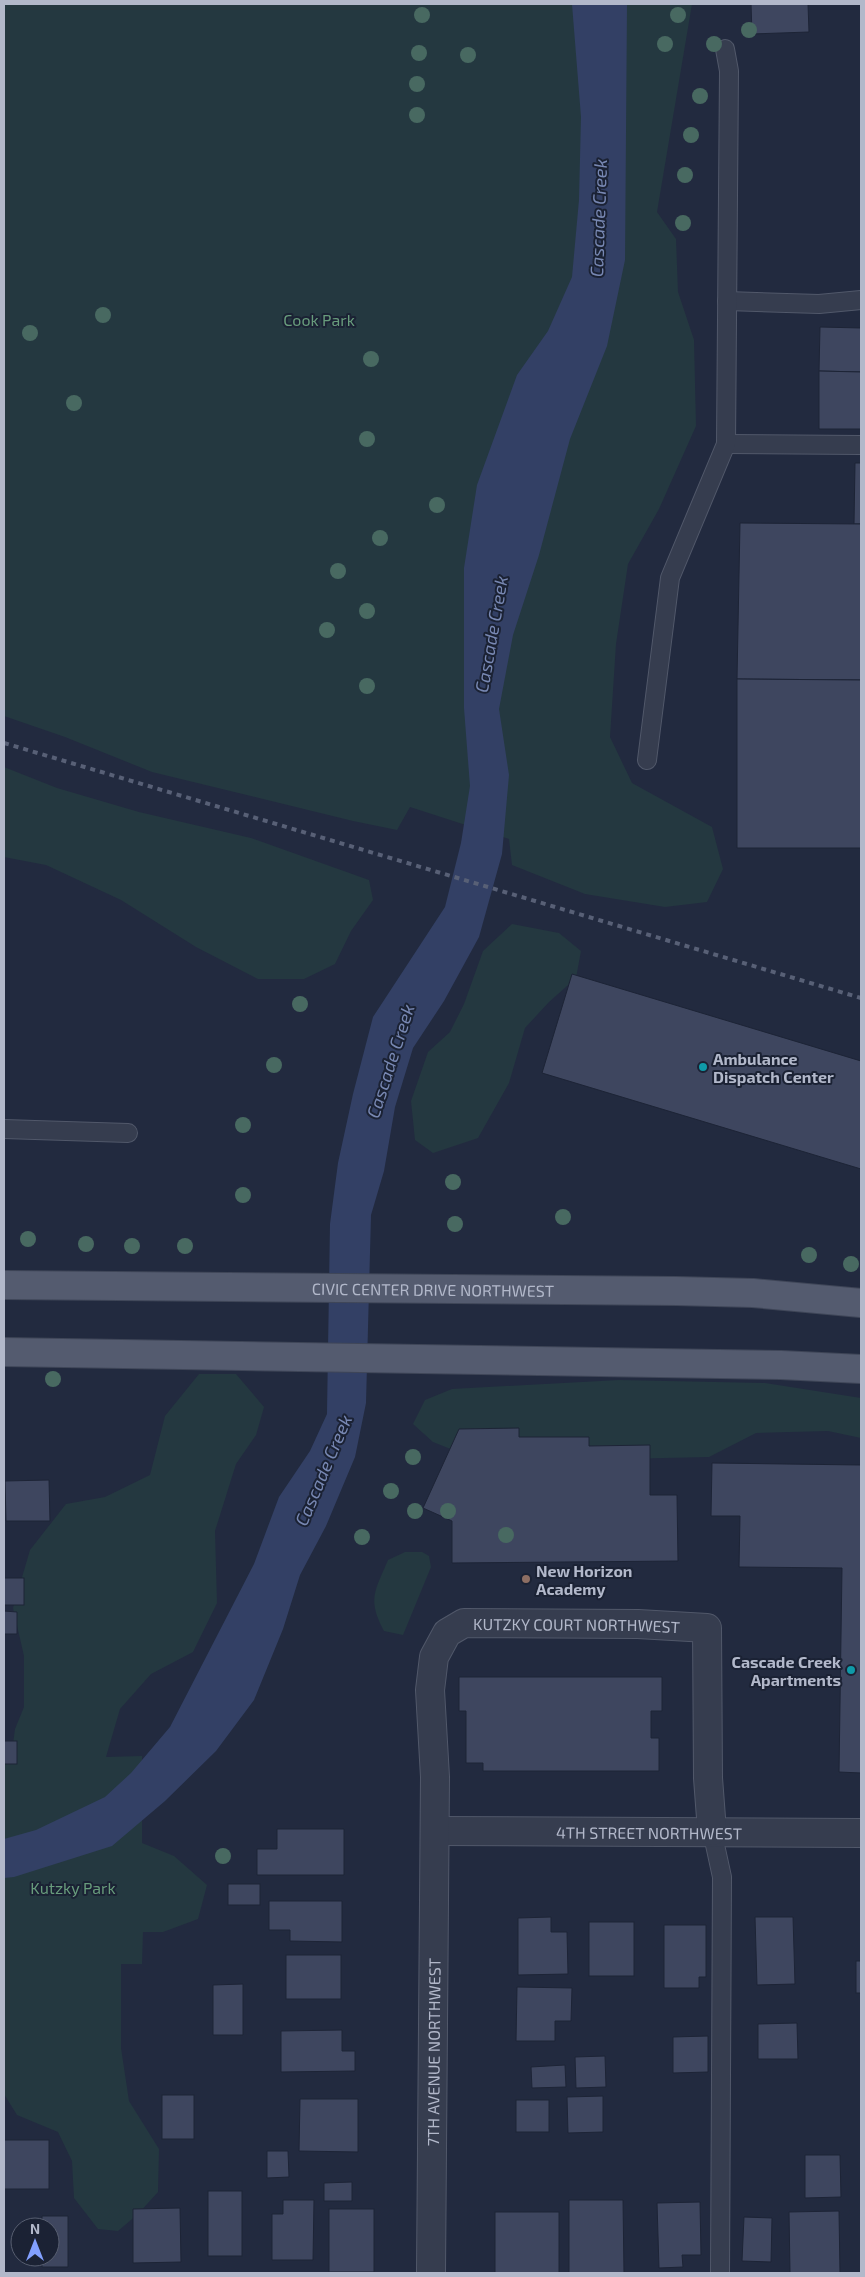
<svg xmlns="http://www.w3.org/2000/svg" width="865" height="2277" font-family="'Exo 2',sans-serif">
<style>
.green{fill:#243840}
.water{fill:#334065}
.building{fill:#3e465f;stroke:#1d2436}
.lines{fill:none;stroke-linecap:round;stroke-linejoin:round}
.service-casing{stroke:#51586a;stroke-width:20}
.minor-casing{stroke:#51586a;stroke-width:30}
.primary-casing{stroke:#3f4658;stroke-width:30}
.service{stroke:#363d4f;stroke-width:18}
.minor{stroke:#363d4f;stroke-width:28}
.primary{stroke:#545b6f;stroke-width:28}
.rail{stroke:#586076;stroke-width:4;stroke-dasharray:5 5;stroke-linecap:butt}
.tree{fill:#486961}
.culture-dot{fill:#0f9aa8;stroke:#1b2234;stroke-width:2}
.education-dot{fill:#8d6e63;stroke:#1b2234;stroke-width:2}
.labels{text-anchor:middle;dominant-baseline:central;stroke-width:4;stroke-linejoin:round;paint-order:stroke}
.park-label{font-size:16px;fill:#689c7c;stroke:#1b2234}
.poi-label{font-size:16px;font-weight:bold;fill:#b2b8ca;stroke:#1b2234;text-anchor:start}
.street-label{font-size:16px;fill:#b2b8ca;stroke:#1b2234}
.water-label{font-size:18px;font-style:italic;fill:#7888b3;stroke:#1b2234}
</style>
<rect width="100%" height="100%" fill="#222a3f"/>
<g class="green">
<path d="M4 4H692L657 212 676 239 678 292 694 340 696 426 659 509 628 564 616 644 610 737 632 783 712 827 723 869 707 902 665 907 585 894 512 865 509 839 410 807 397 830 353 821 152 772 65 737 4 716Z"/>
<path d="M4 767 57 788 139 812 251 838 369 880 373 900 351 931 335 964 304 979H258L196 947 121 900 46 865 4 857Z"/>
<path d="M512 924 559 933 581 951 576 978 549 1002 525 1028 509 1083 478 1138 433 1153 415 1140 411 1101 428 1052 450 1032 464 1004 483 951Z"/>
<path d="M199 1374H236L264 1407 256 1435 236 1464 215 1531 217 1603 193 1652 151 1674 120 1709 106 1757 142 1756V1843L174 1856 207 1885 198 1919 163 1932H143L142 1964H121V2048L129 2101 159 2149 158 2192 138 2214 118 2231 98 2229 74 2198 72 2161 58 2132 17 2115 4 2094V1759H11L15 1729 24 1707V1656L13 1608 30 1550 66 1504 105 1497 150 1475 165 1416Z"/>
<path d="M619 1380 765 1383 861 1398V1438L828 1431 756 1433 709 1457 483 1462 433 1442 413 1424 425 1400 452 1389Z"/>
<path d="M405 1552H422L429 1556 431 1567 403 1635 384 1631C367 1599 375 1591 388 1560Z"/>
</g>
<path class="water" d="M572 4H627L625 260 607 346 570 439 539 555 513 635 499 709 509 775 502 854 479 937 444 1001 413 1048 395 1107 384 1171 371 1215 366 1403 355 1457 326 1526 300 1575 283 1629 254 1700 216 1751 165 1801 112 1846 14 1877 4 1878V1839L36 1830 105 1797 131 1773 170 1727 254 1564 279 1497 310 1451 327 1414 330 1224 338 1163 353 1094 373 1017 445 907 461 843 470 786 464 708V568L477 485 517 375 548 331 572 277 579 200 581 117Z"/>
<g class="building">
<path d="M751 4H808L809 32 752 34Z"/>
<path d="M820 327 861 328V372L819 371Z"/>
<path d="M819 371 861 372V429H819Z"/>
<path d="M855 463H861V524H854Z"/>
<path d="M740 523 861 524V680L737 679Z"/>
<path d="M737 679 861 680V848H737Z"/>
<path d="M572 974 861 1061V1169L542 1073Z"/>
<path d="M519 1428V1437H589V1446L650 1445V1495H677L678 1561 452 1563V1521L423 1508 459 1429Z"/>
<path d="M712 1463 861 1465V1773L839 1772 842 1568 739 1567 740 1516H711Z"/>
<path d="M49 1480 50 1521H6L5 1481Z"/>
<rect x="4" y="1578" width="20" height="27"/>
<path d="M4 1611 17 1612V1634H4Z"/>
<path d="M459 1677H662V1711H651V1738H659V1771H483V1763H466V1711H459Z"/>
<rect x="4" y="1741" width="13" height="23"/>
<path d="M277 1829H344V1875H257V1849H277Z"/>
<rect x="228" y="1884" width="32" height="21"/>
<path d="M269 1901H342V1942L290 1941V1930H269Z"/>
<path d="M551 1917V1932H567L568 1974 518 1975V1918Z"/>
<path d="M755 1917H793L795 1984 757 1985Z"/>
<rect x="589" y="1922" width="45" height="54"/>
<path d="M664 1925H706V1977H699V1988H664Z"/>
<rect x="286" y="1955" width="55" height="44"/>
<rect x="856" y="1961" width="5" height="32"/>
<path d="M243 1984V2035H213V1985Z"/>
<path d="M517 1987 572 1988 571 2021H555V2041H516Z"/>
<path d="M797 2023 798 2059H758V2024Z"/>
<path d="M342 2030V2051H355V2071L281 2072V2031Z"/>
<path d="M708 2036V2072L673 2073V2037Z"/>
<path d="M605 2056 606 2087 576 2088 575 2057Z"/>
<path d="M565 2065 566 2087 532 2088 531 2067Z"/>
<rect x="162" y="2095" width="32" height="44"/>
<path d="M603 2096V2132L568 2133 567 2097Z"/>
<path d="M300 2099H358V2152L299 2151Z"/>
<rect x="516" y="2100" width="33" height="32"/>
<rect x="4" y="2140" width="45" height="49"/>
<path d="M267 2151H288L289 2177 267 2178Z"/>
<path d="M805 2155H840L841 2197 805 2198Z"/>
<path d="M352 2182V2201H324V2183Z"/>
<rect x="208" y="2191" width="34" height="65"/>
<path d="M283 2200H314L313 2260H272V2214H283Z"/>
<path d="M569 2200H623L624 2273H569Z"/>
<path d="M700 2202 701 2255H682L683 2267 659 2268 657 2203Z"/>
<path d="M180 2208 181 2262 133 2263V2209Z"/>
<rect x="329" y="2209" width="45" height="63"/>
<path d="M839 2211 840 2273H790L789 2212Z"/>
<rect x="495" y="2212" width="64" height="61"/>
<path d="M42 2216H68V2267H42V2257H50V2227H42Z"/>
<path d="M744 2217 772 2218 771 2262 742 2261Z"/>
</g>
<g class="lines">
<defs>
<g id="service">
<path d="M727 301 819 304 861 300"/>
<path d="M726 444 861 445"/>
<path d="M647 760 670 578 726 444 729 71 725 49"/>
<path d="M4 1129 128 1133"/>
<path d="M712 1831 722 1877 720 2273"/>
</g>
<g id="minor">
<path id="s1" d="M435 1831 861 1833"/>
<path id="s2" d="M431 2273 435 1777 430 1690 434 1657 447 1633 464 1623 638 1624 707 1628 708 1778 712 1831"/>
</g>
<g id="primary">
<path id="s3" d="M4 1285 676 1291 753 1293 861 1303"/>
<path d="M4 1352 781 1365 861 1369"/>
</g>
</defs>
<use href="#service" class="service-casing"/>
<use href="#minor" class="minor-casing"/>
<use href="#primary" class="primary-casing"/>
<use href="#service" class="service"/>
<use href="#minor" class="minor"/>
<use href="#primary" class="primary"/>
<path class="rail" d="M4 743 861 998"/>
</g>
<g class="tree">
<circle cx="422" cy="15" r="8"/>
<circle cx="678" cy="15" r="8"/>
<circle cx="749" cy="30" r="8"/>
<circle cx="665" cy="44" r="8"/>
<circle cx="714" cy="44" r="8"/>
<circle cx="419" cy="53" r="8"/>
<circle cx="468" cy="55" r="8"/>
<circle cx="417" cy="84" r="8"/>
<circle cx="700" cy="96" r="8"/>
<circle cx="417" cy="115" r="8"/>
<circle cx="691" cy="135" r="8"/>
<circle cx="685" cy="175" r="8"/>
<circle cx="683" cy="223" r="8"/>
<circle cx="103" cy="315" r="8"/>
<circle cx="30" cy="333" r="8"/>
<circle cx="371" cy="359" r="8"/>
<circle cx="74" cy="403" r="8"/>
<circle cx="367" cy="439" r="8"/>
<circle cx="437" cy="505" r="8"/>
<circle cx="380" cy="538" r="8"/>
<circle cx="338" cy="571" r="8"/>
<circle cx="367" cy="611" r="8"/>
<circle cx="327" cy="630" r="8"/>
<circle cx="367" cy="686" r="8"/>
<circle cx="300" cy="1004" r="8"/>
<circle cx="274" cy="1065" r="8"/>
<circle cx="243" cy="1125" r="8"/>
<circle cx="453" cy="1182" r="8"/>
<circle cx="243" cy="1195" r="8"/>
<circle cx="563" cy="1217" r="8"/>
<circle cx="455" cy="1224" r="8"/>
<circle cx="28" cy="1239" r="8"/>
<circle cx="86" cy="1244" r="8"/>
<circle cx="132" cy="1246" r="8"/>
<circle cx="185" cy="1246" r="8"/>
<circle cx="809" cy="1255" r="8"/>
<circle cx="851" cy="1264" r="8"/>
<circle cx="53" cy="1379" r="8"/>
<circle cx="413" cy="1457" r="8"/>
<circle cx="391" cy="1491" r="8"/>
<circle cx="415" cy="1511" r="8"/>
<circle cx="448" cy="1511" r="8"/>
<circle cx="506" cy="1535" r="8"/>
<circle cx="362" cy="1537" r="8"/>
<circle cx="223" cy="1856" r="8"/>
</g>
<g class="culture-dot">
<circle cx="703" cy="1067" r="5"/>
<circle cx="851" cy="1670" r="5"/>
</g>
<circle class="education-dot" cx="526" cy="1579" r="5"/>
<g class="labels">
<g class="park-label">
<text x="319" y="319">Cook Park</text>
<text x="73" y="1887">Kutzky Park</text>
</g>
<g class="poi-label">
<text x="713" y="1058">Ambulance<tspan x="713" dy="18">Dispatch Center</tspan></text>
<text x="536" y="1570">New Horizon<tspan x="536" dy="18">Academy</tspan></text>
<text x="841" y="1661" text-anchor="end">Cascade Creek<tspan x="841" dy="18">Apartments</tspan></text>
</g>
<g class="street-label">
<text stroke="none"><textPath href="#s3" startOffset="429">CIVIC CENTER DRIVE NORTHWEST</textPath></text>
<text stroke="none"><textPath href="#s2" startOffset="776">KUTZKY COURT NORTHWEST</textPath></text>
<text stroke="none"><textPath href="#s1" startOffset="214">4TH STREET NORTHWEST</textPath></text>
<text stroke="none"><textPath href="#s2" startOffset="221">7TH AVENUE NORTHWEST</textPath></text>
</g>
<g class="water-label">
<text transform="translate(598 218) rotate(-88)">Cascade Creek</text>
<text transform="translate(491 634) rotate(-80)">Cascade Creek</text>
<text transform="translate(390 1061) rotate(-72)">Cascade Creek</text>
<text transform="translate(323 1470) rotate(-67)">Cascade Creek</text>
</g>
</g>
<rect width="865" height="2277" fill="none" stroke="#b2b8ca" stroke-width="10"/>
<g transform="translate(35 2242)"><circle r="24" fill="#1b2234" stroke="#575e70"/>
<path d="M0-4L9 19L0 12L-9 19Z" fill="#82a0fe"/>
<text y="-8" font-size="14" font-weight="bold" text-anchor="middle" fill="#b2b8ca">N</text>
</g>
</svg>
